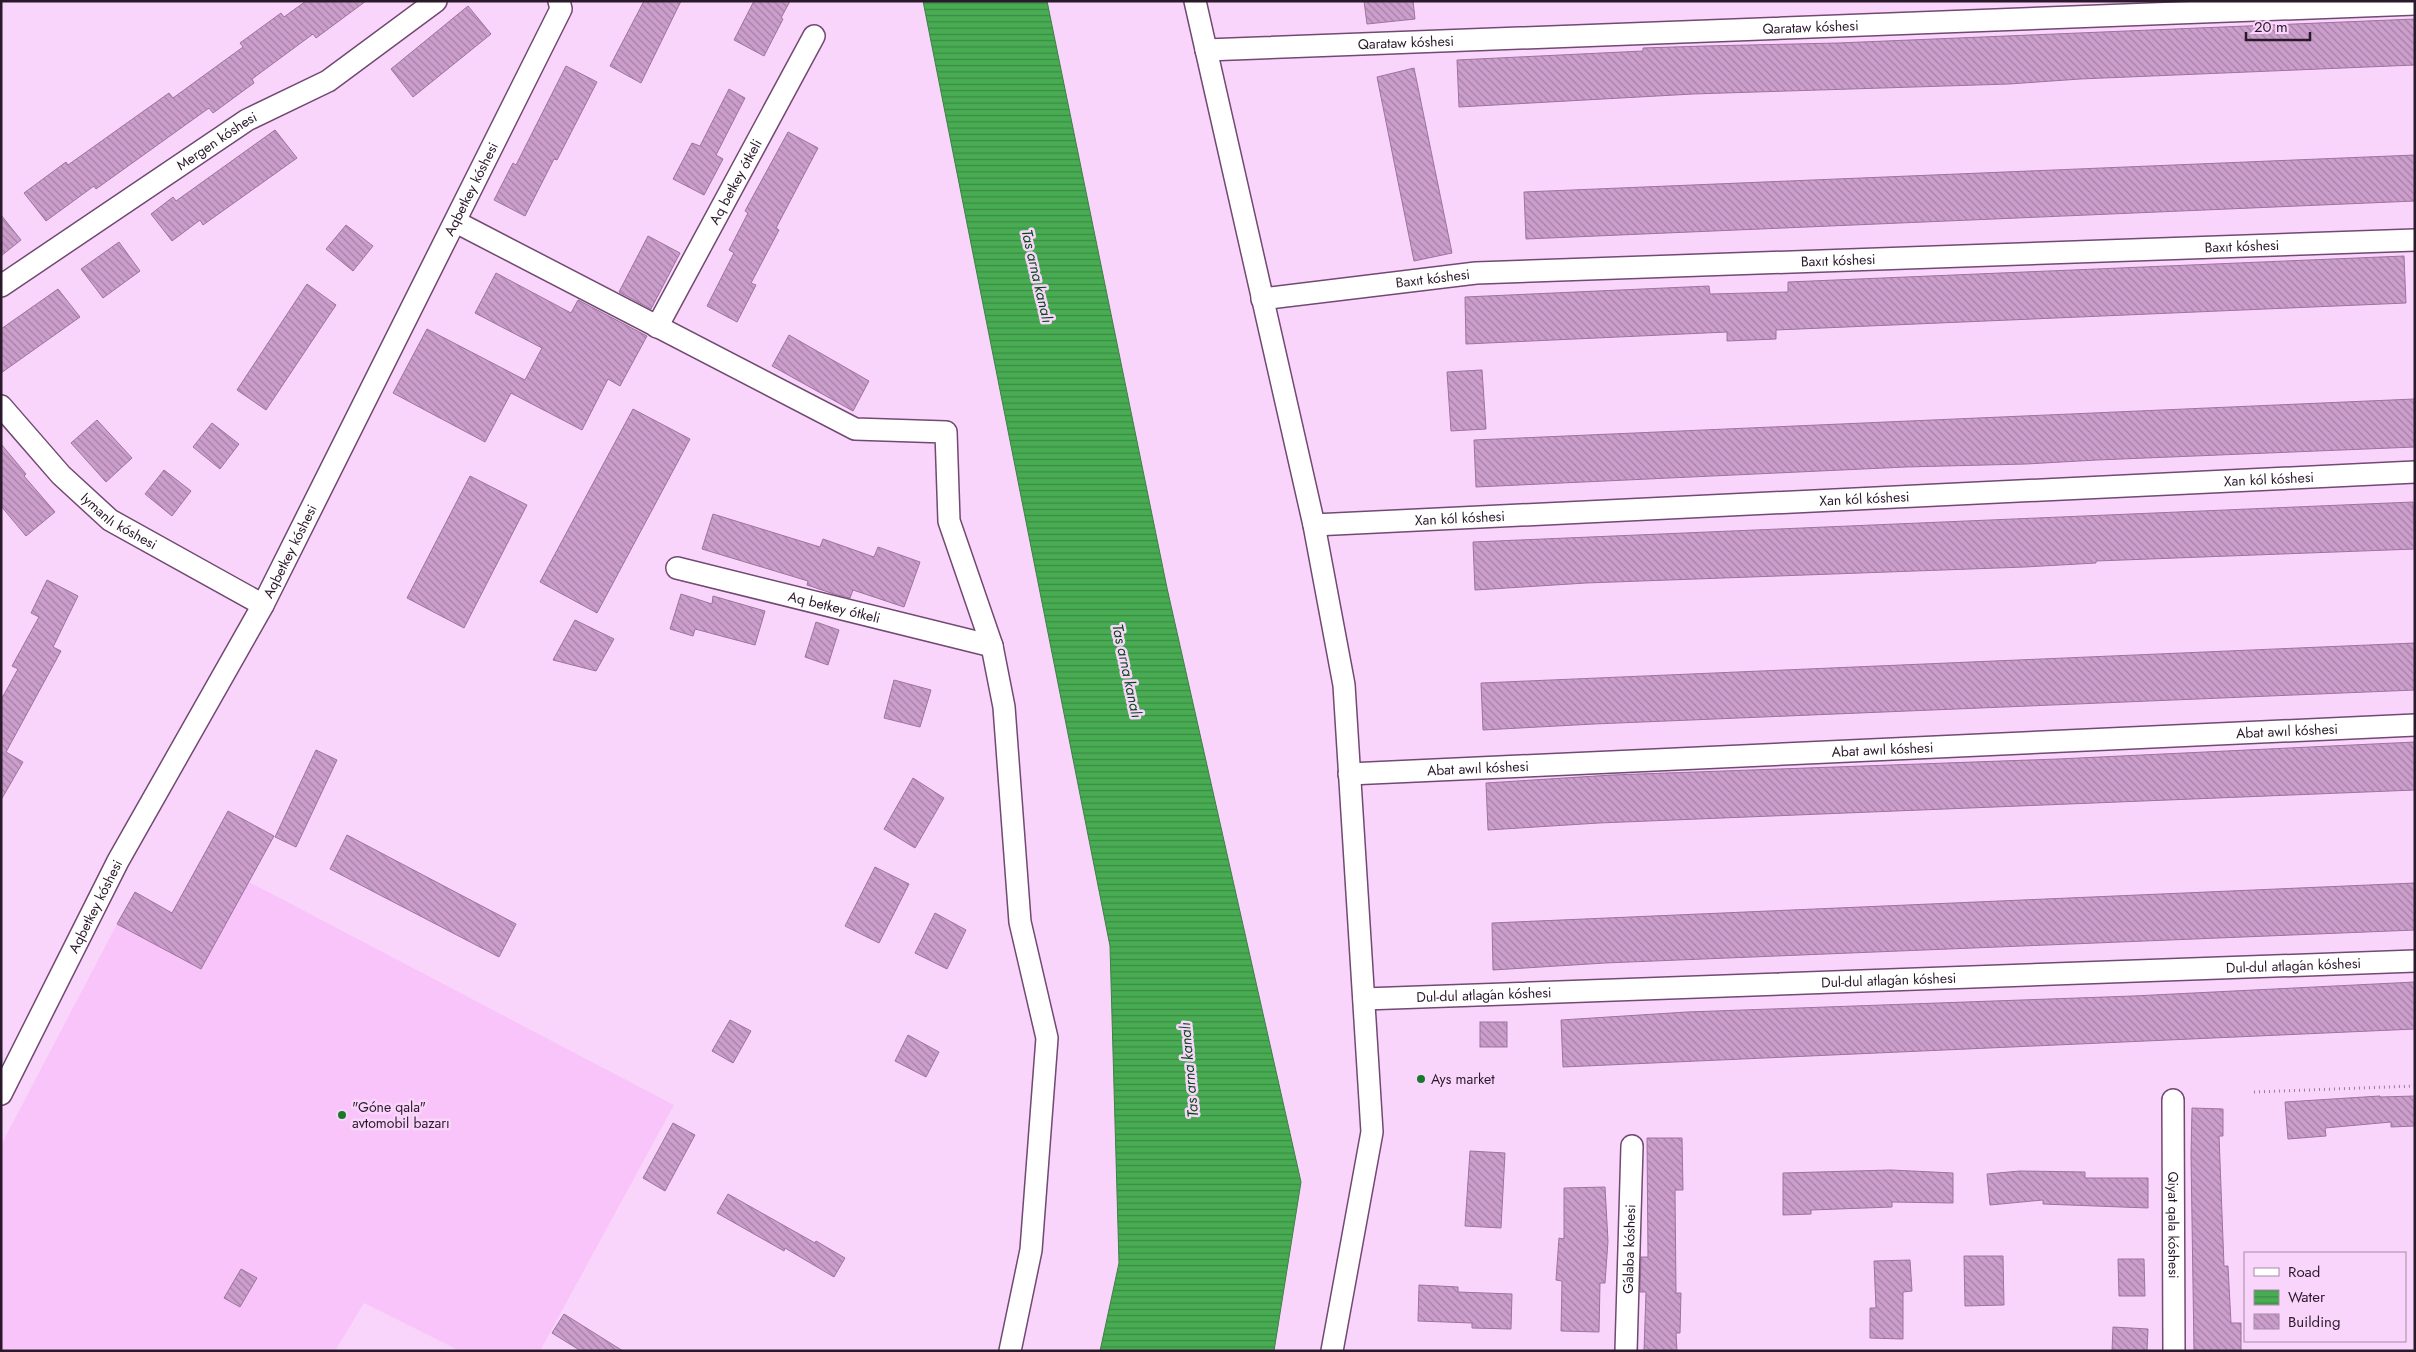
<svg xmlns="http://www.w3.org/2000/svg" width="2416" height="1352" font-family="Jost,sans-serif">
<style>
.built{fill:#f8c4f9}
.water{fill:url(#water-rules);stroke:#3f8047}
.building{fill:url(#building-back-hatch);stroke:#9e739f}
.lines{fill:none;stroke-linecap:round;stroke-linejoin:round}
.street-casing{stroke:#714972;stroke-width:24}
.path{stroke:#987c99;stroke-width:3;stroke-dasharray:1 4;stroke-linecap:butt}
.street{stroke:#fff;stroke-width:21}
.poi-dot{fill:#19792a;stroke:#fad5fb;stroke-width:2}
.labels{text-anchor:middle;dominant-baseline:central;stroke-width:5;stroke-linejoin:round;paint-order:stroke}
.street-label{font-size:14px;fill:#2a192b;stroke:#fad5fb}
.poi-label{font-size:14px;fill:#2a192b;stroke:#fad5fb;text-anchor:start}
.water-label{font-size:15px;font-style:italic;fill:#004b11;stroke:#fad5fb}
</style>
<defs>
<pattern id="water-rules" width="6" height="5" patternUnits="userSpaceOnUse" patternTransform="scale(1.25)"><rect width="6" height="5" fill="#48ac53"/><path d="M0 2.5h6" fill="none" stroke="#3c8b45"/></pattern>
<pattern id="building-back-hatch" width="6" height="6" patternUnits="userSpaceOnUse" patternTransform="scale(1.25)"><rect width="6" height="6" fill="#cb9ecc"/><path d="M-1 5l2 2M0 0l6 6M5-1l2 2" fill="none" stroke="#a580a6"/></pattern>
</defs>
<rect width="100%" height="100%" fill="#fad5fb"/>
<path class="built" d="M249 882 674 1105 540 1351H460L364 1303 335 1351H1V1145L117 924 201 969Z"/>
<path class="water" d="M923 1H1047L1167 588 1301 1182 1274 1351H1100L1119 1263 1110 946Z"/>
<g class="building">
<path d="M306 1H366L316 38 313 34 252 79 254 83 213 113 209 108 96 189 94 186 46 221 24 193 66 162 68 165 169 93 173 98 243 47 240 43 281 13 284 17Z"/>
<path d="M644 1H681L641 83 610 66Z"/>
<path d="M754 1H790L781 18 783 19 764 56 734 40Z"/>
<path d="M1364 1H1413L1415 19 1367 24Z"/>
<path d="M468 6 491 34 413 97 391 69Z"/>
<path d="M2415 19V65L2080 79 2009 84 1693 94 1459 107 1457 60 1643 51V48L1705 46 1838 43Z"/>
<path d="M566 66 597 82 557 160 554 159 525 216 494 200 513 163 516 165Z"/>
<path d="M1414 68 1452 253 1414 261 1377 77Z"/>
<path d="M729 89 745 98 716 155 723 159 704 195 673 179 692 143 700 146Z"/>
<path d="M275 130 297 158 203 225 200 220 172 241 151 214 173 197 176 201Z"/>
<path d="M788 132 818 148 776 228 779 230 751 283 756 285 737 322 707 306 734 253 729 250 748 213 745 211Z"/>
<path d="M2415 155V201L1526 239 1524 192Z"/>
<path d="M1 215 21 240 1 256Z"/>
<path d="M346 225 373 246 353 271 326 249Z"/>
<path d="M648 236 680 253 651 309 619 292Z"/>
<path d="M119 242 140 271 103 298 81 269Z"/>
<path d="M2404 256 2406 303 1776 330V339L1727 341V332L1466 344 1465 297 1709 286 1710 294 1788 292V282Z"/>
<path d="M496 273 571 313 578 300 647 336 620 386 608 379 582 430 511 393 485 442 393 393 427 329 525 380 542 348 475 313Z"/>
<path d="M307 284 336 305 266 410 237 390Z"/>
<path d="M58 289 80 317 1 373V329Z"/>
<path d="M789 335 869 381 853 411 772 366Z"/>
<path d="M1482 370 1486 429 1451 431 1447 372Z"/>
<path d="M2414 399 2415 447 2097 460 2026 464 1906 467 1476 487 1474 440Z"/>
<path d="M633 409 690 439 597 613 540 582Z"/>
<path d="M97 420 132 458 106 482 71 443Z"/>
<path d="M212 423 239 444 220 469 193 447Z"/>
<path d="M1 444 26 474 24 476 55 512 26 536 1 506Z"/>
<path d="M164 470 191 491 172 516 145 494Z"/>
<path d="M470 476 527 505 464 628 407 598Z"/>
<path d="M2413 502 2415 549 2096 561V563L2025 567 1586 583 1475 590 1473 542Z"/>
<path d="M713 514 820 547 823 539 874 557 878 547 920 562 904 607 853 590 850 598 834 594 807 585 808 581 702 549Z"/>
<path d="M47 580 78 596 53 647 61 651 6 752 23 762 1 800V700L18 669 12 666 39 617 31 613Z"/>
<path d="M681 594 712 604 713 596 765 611 755 645 695 629 693 636 670 629Z"/>
<path d="M575 620 614 639 596 671 553 660Z"/>
<path d="M816 622 839 630 828 665 805 657Z"/>
<path d="M2415 643V690L1594 724 1483 730 1481 683Z"/>
<path d="M894 680 931 690 920 727 884 718Z"/>
<path d="M2415 742V790L1599 823 1488 830 1486 783 1612 775 2058 759Z"/>
<path d="M316 750 337 760 296 847 275 837Z"/>
<path d="M913 778 944 798 915 848 884 829Z"/>
<path d="M228 811 274 836 201 969 117 924 135 892 172 913Z"/>
<path d="M347 835 516 924 499 957 330 869Z"/>
<path d="M875 867 909 884 879 943 845 926Z"/>
<path d="M2415 883V930L1605 963 1493 970 1492 923Z"/>
<path d="M935 913 966 930 947 969 915 953Z"/>
<path d="M2415 982V1029L1563 1067 1561 1020 1687 1012 2133 996Z"/>
<path d="M730 1020 751 1031 733 1063 712 1051Z"/>
<rect x="1480" y="1022" width="27" height="25"/>
<path d="M908 1035 939 1052 926 1077 895 1061Z"/>
<path d="M2380 1096V1097L2415 1096V1126L2391 1127V1122L2325 1128 2326 1136 2288 1139 2285 1102Z"/>
<path d="M2192 1108 2223 1109V1136H2219L2224 1266H2228L2231 1323H2241V1351H2194L2191 1155Z"/>
<path d="M673 1123 695 1135 665 1191 643 1178Z"/>
<path d="M1647 1138H1682L1683 1190H1675L1676 1293H1681L1680 1333H1676L1677 1351H1644L1646 1292H1640L1641 1257H1648Z"/>
<path d="M1470 1151 1505 1153 1501 1228 1465 1226Z"/>
<path d="M1891 1170 1953 1173V1203L1892 1202V1207L1811 1210V1214L1783 1215V1173Z"/>
<path d="M2020 1171 2085 1172V1178H2148V1208L2043 1204V1200L1990 1205 1987 1174Z"/>
<path d="M1605 1187 1608 1241 1605 1283H1600L1599 1332 1561 1331 1562 1281 1556 1280 1559 1238 1564 1239V1188Z"/>
<path d="M728 1194 815 1243 816 1241 845 1258 834 1277 785 1248 784 1251 717 1213Z"/>
<path d="M1964 1256H2003L2004 1305 1965 1306Z"/>
<path d="M2118 1259H2144L2145 1296H2119Z"/>
<path d="M1910 1260 1912 1291 1903 1292V1339L1870 1338V1308H1876L1874 1261Z"/>
<path d="M241 1269 257 1278 240 1307 224 1298Z"/>
<path d="M1419 1285 1458 1287V1292L1512 1294 1511 1329 1472 1328V1323L1418 1321Z"/>
<path d="M564 1314 623 1351H581L552 1333Z"/>
<path d="M2113 1327 2148 1329 2147 1351H2112Z"/>
</g>
<g class="lines">
<defs>
<g id="street">
<path d="M1195 1 1314 525 1344 685 1372 1132 1332 1351"/>
<path id="s1" d="M1206 50 2415 4"/>
<path d="M456 222 855 429 946 432 949 521 992 646 1004 707 1020 922 1047 1038 1031 1250 1010 1351"/>
<path id="s2" d="M1 286 247 120 328 81 436 1"/>
<path id="s3" d="M1262 299 1476 273 2415 240"/>
<path id="s4" d="M657 327 814 36"/>
<path id="s5" d="M1 406 61 475 110 520 263 605"/>
<path id="s6" d="M1314 525 2415 472"/>
<path id="s7" d="M677 568 992 646"/>
<path id="s8" d="M1349 774 2415 725"/>
<path id="s9" d="M1364 999 2415 961"/>
<path id="s10" d="M1 1094 118 861 263 605 561 9 559 1"/>
<path id="s11" d="M2173 1100 2174 1351"/>
<path id="s12" d="M1626 1351 1632 1146"/>
</g>
</defs>
<use href="#street" class="street-casing"/>
<path class="path" d="M2254 1092 2415 1086"/>
<use href="#street" class="street"/>
</g>
<g class="poi-dot">
<circle cx="1421" cy="1079" r="5"/>
<circle cx="342" cy="1115" r="5"/>
</g>
<g class="labels">
<g class="street-label">
<text stroke="none"><textPath href="#s1" startOffset="605">Qarataw kóshesi</textPath></text>
<text stroke="none"><textPath href="#s1" startOffset="200">Qarataw kóshesi</textPath></text>
<text stroke="none"><textPath href="#s2" startOffset="260">Mergen kóshesi</textPath></text>
<text stroke="none"><textPath href="#s4" startOffset="165">Aq betkey ótkeli</textPath></text>
<text stroke="none"><textPath href="#s10" startOffset="1020">Aqbetkey kóshesi</textPath></text>
<text stroke="none"><textPath href="#s3" startOffset="982">Baxıt kóshesi</textPath></text>
<text stroke="none"><textPath href="#s3" startOffset="578">Baxıt kóshesi</textPath></text>
<text stroke="none"><textPath href="#s3" startOffset="172">Baxıt kóshesi</textPath></text>
<text stroke="none"><textPath href="#s6" startOffset="956">Xan kól kóshesi</textPath></text>
<text stroke="none"><textPath href="#s6" startOffset="551">Xan kól kóshesi</textPath></text>
<text stroke="none"><textPath href="#s6" startOffset="146">Xan kól kóshesi</textPath></text>
<text stroke="none"><textPath href="#s5" startOffset="166">Iymanlı kóshesi</textPath></text>
<text stroke="none"><textPath href="#s10" startOffset="615">Aqbetkey kóshesi</textPath></text>
<text stroke="none"><textPath href="#s7" startOffset="162">Aq betkey ótkeli</textPath></text>
<text stroke="none"><textPath href="#s8" startOffset="939">Abat awıl kóshesi</textPath></text>
<text stroke="none"><textPath href="#s8" startOffset="534">Abat awıl kóshesi</textPath></text>
<text stroke="none"><textPath href="#s8" startOffset="129">Abat awıl kóshesi</textPath></text>
<text stroke="none"><textPath href="#s10" startOffset="210">Aqbetkey kóshesi</textPath></text>
<text stroke="none"><textPath href="#s9" startOffset="930">Dul-dul atlaǵan kóshesi</textPath></text>
<text stroke="none"><textPath href="#s9" startOffset="525">Dul-dul atlaǵan kóshesi</textPath></text>
<text stroke="none"><textPath href="#s9" startOffset="120">Dul-dul atlaǵan kóshesi</textPath></text>
<text stroke="none"><textPath href="#s11" startOffset="125">Qiyat qala kóshesi</textPath></text>
<text stroke="none"><textPath href="#s12" startOffset="102">Ǵalaba kóshesi</textPath></text>
</g>
<g class="poi-label">
<text x="1431" y="1079">Ays market</text>
<text x="352" y="1107">"Góne qala"<tspan x="352" dy="16">avtomobil bazarı</tspan></text>
</g>
<g class="water-label">
<text transform="translate(1037 276) rotate(77)">Tas arna kanalı</text>
<text transform="translate(1127 671) rotate(78)">Tas arna kanalı</text>
<text transform="translate(1189 1070) rotate(-95)">Tas arna kanalı</text>
</g>
</g>
<rect width="2416" height="1352" fill="none" stroke="#2a192b" stroke-width="5"/>
<rect x="2244" y="1252" width="162" height="90" fill="#fad5fb" stroke="#a78aa8"/>
<rect x="2254" y="1268" width="25" height="8" fill="#ffffff" stroke="#a78aa8"/>
<text x="2288" y="1277" font-size="15" fill="#2a192b">Road</text>
<rect x="2254" y="1290" width="25" height="15" fill="url(#water-rules)" stroke="#a78aa8"/>
<text x="2288" y="1302" font-size="15" fill="#2a192b">Water</text>
<rect x="2254" y="1314" width="25" height="15" fill="url(#building-back-hatch)" stroke="#a78aa8"/>
<text x="2288" y="1327" font-size="15" fill="#2a192b">Building</text>
<path d="M2246 32v8h64v-8" fill="none" stroke="#2a192b" stroke-width="2.5"/>
<text x="2254" y="32" font-size="15" fill="#2a192b" stroke="#fad5fb" stroke-width="4" paint-order="stroke">20 m</text>
</svg>
